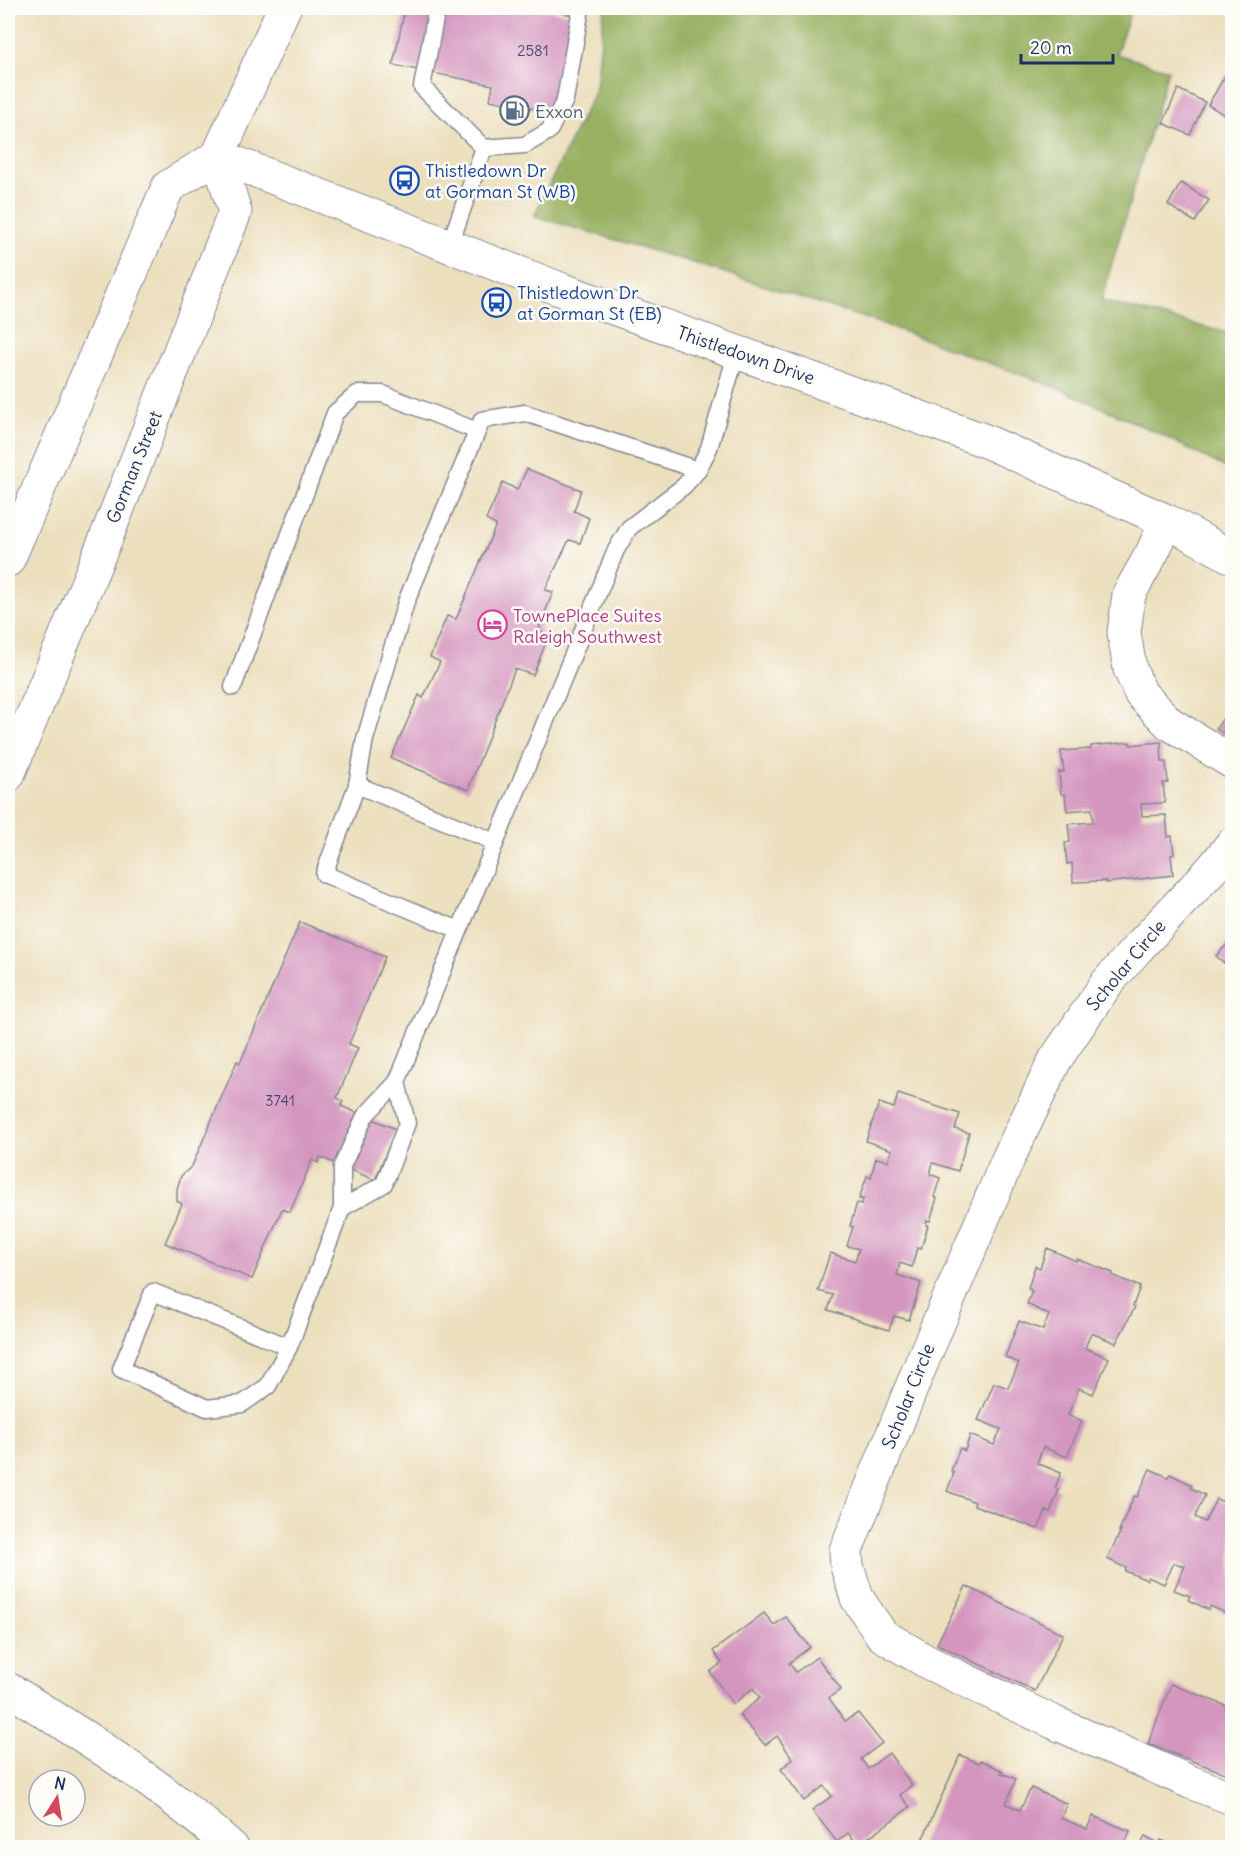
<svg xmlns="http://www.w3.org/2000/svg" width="1240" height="1855" font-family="Delius,sans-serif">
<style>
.forest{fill:#97b062;stroke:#597060;stroke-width:1.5}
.building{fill:#d496bf}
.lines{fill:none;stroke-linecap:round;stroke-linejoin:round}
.lane-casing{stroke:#84878e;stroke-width:19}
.street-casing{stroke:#84878e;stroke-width:35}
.secondary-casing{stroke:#84878e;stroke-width:35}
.primary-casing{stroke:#84878e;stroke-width:35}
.highway-casing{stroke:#84878e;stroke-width:35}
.lane{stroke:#fff;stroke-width:16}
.street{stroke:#fff;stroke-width:33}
.secondary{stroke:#fff;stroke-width:33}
.primary{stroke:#fff;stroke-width:33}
.highway{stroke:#fff;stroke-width:33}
.labels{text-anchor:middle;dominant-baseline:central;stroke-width:5;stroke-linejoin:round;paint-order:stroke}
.number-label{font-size:15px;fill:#494976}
.service-label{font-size:18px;fill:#4e5e75;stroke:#fdfcf7;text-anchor:start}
.transit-label{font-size:18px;fill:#164399;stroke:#fdfcf7;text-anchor:start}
.street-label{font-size:18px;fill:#1b2f5e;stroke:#fdfcf7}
.hotel-label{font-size:18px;fill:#b23c85;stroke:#fdfcf7;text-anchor:start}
</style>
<rect width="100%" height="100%" fill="#fdfcf7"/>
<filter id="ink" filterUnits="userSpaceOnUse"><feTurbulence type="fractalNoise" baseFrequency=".0167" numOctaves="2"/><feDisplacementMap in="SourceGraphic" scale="12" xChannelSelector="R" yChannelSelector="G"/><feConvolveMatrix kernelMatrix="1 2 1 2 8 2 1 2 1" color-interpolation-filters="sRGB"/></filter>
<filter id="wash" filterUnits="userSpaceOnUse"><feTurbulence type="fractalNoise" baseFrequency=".008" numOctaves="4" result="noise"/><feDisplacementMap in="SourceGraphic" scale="24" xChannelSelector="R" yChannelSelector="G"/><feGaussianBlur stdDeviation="1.35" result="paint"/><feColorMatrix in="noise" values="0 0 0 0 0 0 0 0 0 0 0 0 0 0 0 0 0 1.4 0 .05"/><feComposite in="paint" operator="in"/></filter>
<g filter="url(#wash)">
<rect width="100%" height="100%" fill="#ecdfbe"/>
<path class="forest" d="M604 8H1132L1116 54 1168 70 1101 301 1232 334V471L1160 434 1063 390 883 324 691 262 534 216 596 88Z"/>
<g id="blocks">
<g class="building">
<path d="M405 8H535L573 15 554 113 490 100 493 85 393 65Z"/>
<path d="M1226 74 1232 77V119L1208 105Z"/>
<path d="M1178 89 1205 102 1190 135 1163 123Z"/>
<path d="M1181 183 1209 200 1195 222 1168 205Z"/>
<path d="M527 469 581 490 574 511 589 518 580 543 569 540 545 590 553 592 538 631 549 635 533 675 515 669 468 790 391 758 419 695 423 698 440 662 430 657 447 616 456 619 496 525 486 520 503 482 517 490Z"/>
<path d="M1232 704V739L1216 729Z"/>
<path d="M1130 742V745L1161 742 1162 762H1166L1168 783H1163L1165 803 1141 804 1142 816 1166 815 1168 837 1172 836 1174 854 1171 855 1173 875 1106 883V881L1073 882 1072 863 1067 864 1065 843 1070 842 1068 824 1093 822 1092 809 1067 811 1065 794H1061L1059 772H1064L1061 751 1091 749V746Z"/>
<path d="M300 922 385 957 349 1044 358 1048 337 1098 343 1101 341 1106 396 1129 375 1180 320 1157 318 1163 312 1160 290 1212 282 1209 252 1279 165 1243 182 1204 177 1201V1189L181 1176 192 1166 237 1061 240 1063Z"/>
<path d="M1232 939V970L1216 956Z"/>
<path d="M898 1094 960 1114 955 1129 969 1133 958 1171 933 1163 930 1174 940 1178 934 1197 937 1198 930 1221 927 1220 926 1225H928L921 1249 917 1248 912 1267 900 1263 897 1275 921 1283 909 1320 894 1316 889 1330 828 1310 833 1295 818 1291 830 1253 855 1261 859 1249 847 1246 853 1227 850 1226 857 1203 862 1204 863 1199H859L867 1176 871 1177 876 1158 888 1161 892 1150 866 1141 879 1103 894 1108Z"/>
<path d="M1047 1248 1076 1261 1077 1259 1113 1273 1112 1275 1140 1287 1133 1306 1135 1307 1116 1343 1091 1333 1085 1348 1109 1358 1093 1394 1079 1388 1068 1415 1082 1421 1067 1457 1043 1447 1037 1463 1061 1473 1055 1488 1059 1490 1050 1512 1046 1511 1038 1529 974 1505 975 1502 947 1491 954 1473 951 1471 960 1448 965 1451 970 1435 994 1445 1001 1429 978 1420 994 1383 1008 1388 1019 1363 1005 1357 1019 1321 1043 1330 1049 1315 1027 1304 1032 1291 1028 1288 1035 1266 1040 1268Z"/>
<path d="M1150 1469 1168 1477 1170 1474 1192 1485 1191 1488 1205 1495 1195 1517 1205 1522 1216 1499 1232 1505V1608L1230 1615 1210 1606 1209 1610 1188 1600 1190 1596 1174 1590 1185 1566 1174 1563 1164 1584 1148 1577 1147 1580 1125 1571 1126 1568 1107 1559 1121 1531H1119L1134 1496 1137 1497Z"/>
<path d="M966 1586 1063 1634 1035 1691 937 1644Z"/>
<path d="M764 1613 774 1625 786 1617 810 1647 789 1663 796 1672 817 1657 841 1689 829 1698 845 1721 858 1713 882 1743 861 1759 868 1769 889 1753 912 1785 900 1795 910 1807 858 1845 848 1833 837 1842 812 1810 832 1796 824 1786 804 1801 781 1769 793 1759 777 1736 765 1745 739 1715 760 1698 753 1688 733 1704 710 1672 722 1663 713 1651Z"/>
<path d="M1171 1684 1232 1708V1776L1148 1744Z"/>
<path d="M960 1755 979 1763 981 1760 1003 1771 1001 1773 1016 1779 1006 1804 1020 1810 1031 1788 1067 1804 1061 1818 1087 1829 1093 1816 1130 1831 1123 1848H925L920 1845Z"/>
<path d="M1145 1836 1160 1844 1161 1840 1180 1848H1140Z"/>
</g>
</g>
</g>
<g filter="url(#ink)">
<use href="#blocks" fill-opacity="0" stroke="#84878e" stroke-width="1.5"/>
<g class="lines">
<defs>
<g id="lane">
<path d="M437 8 422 87 484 148"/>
<path d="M449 247 484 148 525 145 549 131 565 100 581 8"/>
<path d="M233 687 335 413 357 394H383L477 431"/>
<path d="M357 785 365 739 406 602 482 420 525 413 698 470"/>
<path d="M459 930 324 874 357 785 495 842"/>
<path d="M342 1208 384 1184 407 1123 397 1082"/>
<path d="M289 1347 153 1292 121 1369 207 1408 242 1404 268 1386 289 1347 342 1208V1166L365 1116 397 1082 616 550 629 528 684 486 698 470 709 448 737 351"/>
</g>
<g id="street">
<path d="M1167 521 1152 553 1129 594 1124 633 1130 669 1141 694 1169 723 1232 762"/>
<path d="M1232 844 1212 869 1136 950 1107 983 1055 1060 1008 1159 917 1374 846 1550 847 1566 857 1598 882 1635 929 1663 1053 1722 1190 1782 1232 1798"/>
</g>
<path id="secondary" d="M218 156 560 289 983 440 1167 521 1232 557"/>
<g id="primary">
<path d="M8 560 168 187 218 156 284 8"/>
<path d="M8 775 106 538 235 212 218 156"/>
</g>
<path id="highway" d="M8 1689C85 1736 165 1787 232 1848"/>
</defs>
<use href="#lane" class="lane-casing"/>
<use href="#street" class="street-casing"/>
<use href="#secondary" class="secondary-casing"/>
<use href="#primary" class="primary-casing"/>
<use href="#highway" class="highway-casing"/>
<use href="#lane" class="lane"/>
<use href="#street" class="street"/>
<use href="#secondary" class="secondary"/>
<use href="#primary" class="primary"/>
<use href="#highway" class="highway"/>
</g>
</g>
<defs>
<symbol id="fuel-ring" viewBox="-11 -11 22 22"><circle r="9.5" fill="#fdfcf7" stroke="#5c6f8a" stroke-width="1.5"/><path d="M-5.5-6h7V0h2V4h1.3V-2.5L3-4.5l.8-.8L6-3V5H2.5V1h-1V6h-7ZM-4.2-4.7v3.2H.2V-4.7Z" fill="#5c6f8a"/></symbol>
<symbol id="bus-ring" viewBox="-11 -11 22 22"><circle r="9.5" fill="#fdfcf7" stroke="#1a4fb4" stroke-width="1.5"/><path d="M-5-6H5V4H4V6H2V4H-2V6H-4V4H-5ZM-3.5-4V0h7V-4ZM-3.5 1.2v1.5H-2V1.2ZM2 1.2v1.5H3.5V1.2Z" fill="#1a4fb4"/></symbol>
<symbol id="hotel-ring" viewBox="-11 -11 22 22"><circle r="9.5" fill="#fdfcf7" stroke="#d1479c" stroke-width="1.5"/><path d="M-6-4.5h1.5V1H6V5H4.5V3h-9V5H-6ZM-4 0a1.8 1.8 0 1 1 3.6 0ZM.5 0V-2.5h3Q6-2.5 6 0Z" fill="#d1479c"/></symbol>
</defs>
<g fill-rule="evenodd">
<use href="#fuel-ring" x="498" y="94" width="33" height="33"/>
<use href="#bus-ring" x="388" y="164" width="33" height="33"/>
<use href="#bus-ring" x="480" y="286" width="33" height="33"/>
<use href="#hotel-ring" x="476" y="608" width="33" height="33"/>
</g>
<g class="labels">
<g class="number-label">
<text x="533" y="50">2581</text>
<text x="280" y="1100">3741</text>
</g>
<g class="service-label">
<text x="535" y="111">Exxon</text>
</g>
<g class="transit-label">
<text x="425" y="170">Thistledown Dr<tspan x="425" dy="21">at Gorman St (WB)</tspan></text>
<text x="517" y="292">Thistledown Dr<tspan x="517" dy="21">at Gorman St (EB)</tspan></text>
</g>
<g class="street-label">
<text transform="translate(746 355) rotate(19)">Thistledown Drive</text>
<text transform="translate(134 467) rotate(-68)">Gorman Street</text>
<text transform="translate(1126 965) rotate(-50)">Scholar Circle</text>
<text transform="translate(908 1396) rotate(-68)">Scholar Circle</text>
</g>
<g class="hotel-label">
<text x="513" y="615">TownePlace Suites<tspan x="513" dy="21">Raleigh Southwest</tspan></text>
</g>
</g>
<rect width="1240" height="1855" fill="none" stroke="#fdfcf7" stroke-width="30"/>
<g transform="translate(57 1798) rotate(12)"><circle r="28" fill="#fdfcf7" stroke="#a3aaba" stroke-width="1.5"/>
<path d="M0-4.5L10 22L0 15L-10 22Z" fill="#d1495b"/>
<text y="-9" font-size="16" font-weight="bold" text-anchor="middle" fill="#1b2f5e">N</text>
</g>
<path d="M1021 54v9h92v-9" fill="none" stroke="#1b2f5e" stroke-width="3"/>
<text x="1030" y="54" font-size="18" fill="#1b2f5e" stroke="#fdfcf7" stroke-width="4.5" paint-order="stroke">20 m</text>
</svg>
